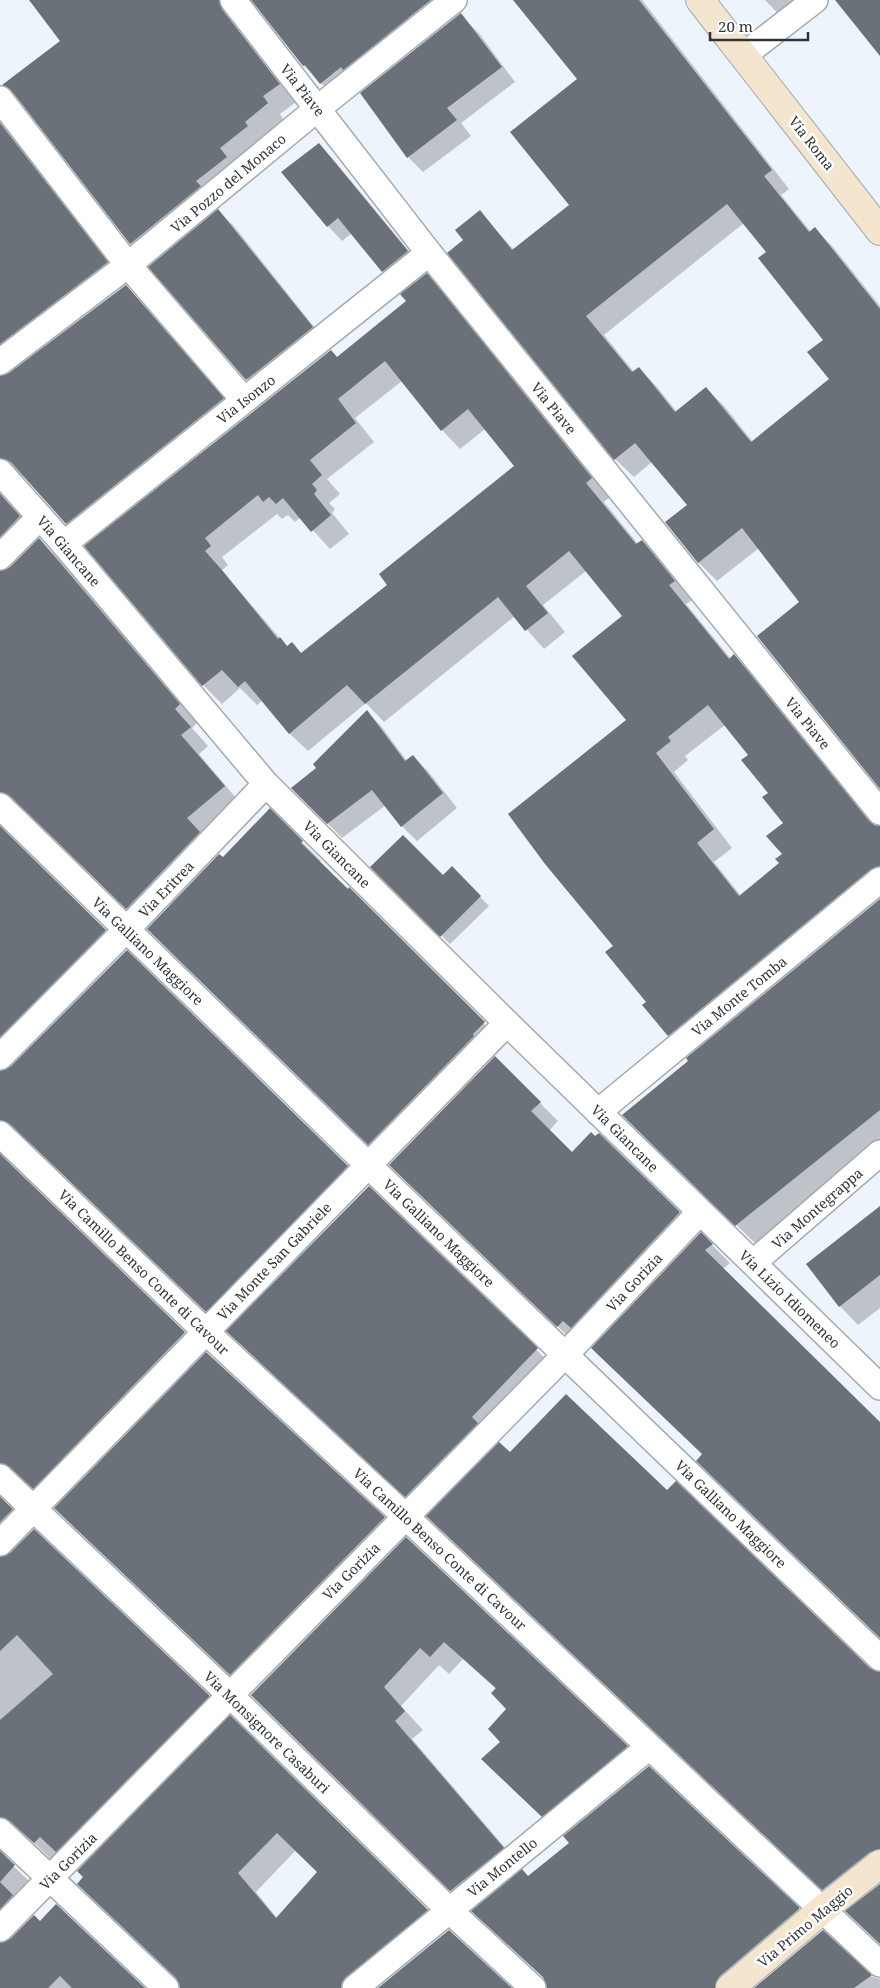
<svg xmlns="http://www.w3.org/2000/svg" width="880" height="1988" font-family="'Noto Serif',serif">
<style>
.shadow{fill:#0003;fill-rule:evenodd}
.building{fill:#6a7178;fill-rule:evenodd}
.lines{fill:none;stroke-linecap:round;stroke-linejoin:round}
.street-casing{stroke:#a2aab1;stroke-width:28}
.secondary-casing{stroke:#a2aab1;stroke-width:30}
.street{stroke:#fff;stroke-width:25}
.secondary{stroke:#f4e5ce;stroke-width:28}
.labels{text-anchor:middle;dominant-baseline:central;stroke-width:5;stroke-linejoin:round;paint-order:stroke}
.street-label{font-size:14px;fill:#313437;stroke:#fff}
</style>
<rect width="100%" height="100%" fill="#edf4fc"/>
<g class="shadow">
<path d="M30 0H206L296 102 280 114 285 122 149 261 131 244 23 104 4 85 61 41Z"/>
<path d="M264 0H393L425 38 339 101 304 66Z"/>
<path d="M514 0H642L789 189 781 195 811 232 815 229 833 247 880 306V787L801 602 759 548 717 581 698 562 688 505 652 462 634 477 615 459 464 240 480 212 514 250 570 205 579 79ZM744 223 768 252 825 340 830 379 753 442 725 407 706 388 677 412 657 387 639 368 634 372 604 335Z"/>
<path d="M765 0H813L785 21Z"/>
<path d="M463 18 478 32 515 82 461 123 471 136 423 172 408 157Z"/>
<path d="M0 112 125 281 10 369 3 377 9 375 126 286 144 305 241 417 85 542 23 476H15L4 494 7 501 38 535 8 566 4 572 11 568 39 540 58 558 197 723 192 728 208 746 199 754 242 805 145 926 30 814 23 810H15L4 821V829L7 835 123 949 8 1065 4 1072 347 1166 365 1185 225 1329 30 1142 23 1138H15L4 1149V1157L7 1163 203 1351 52 1506 30 1485 23 1481H15L4 1493V1501L7 1505 30 1528 7 1552 4 1558 209 1696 227 1715 53 1861 30 1839 23 1835H14L4 1847 6 1859 32 1884 4 1945 40 1923 143 1988H0Z"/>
<path d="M319 145 333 159 422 267 398 286 383 271 352 233 342 241 328 226 283 173Z"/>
<path d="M218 211 233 225 327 343 262 394 150 267Z"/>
<path d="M427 275 445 293 610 497 604 502 638 544 642 541 660 560 692 600 686 604 731 659 734 656 753 675 876 827H880V895L687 1054 669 1035 615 946 627 720 623 616 586 571 543 605 565 632 544 649 515 616 384 722 366 703 308 751 289 733 263 700 257 705 240 688 222 704 203 685 86 546 338 358 408 302ZM402 381 442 430 460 449 485 429 516 467 389 585 302 654 292 643 287 647 283 642 222 570 228 565 222 557 277 514 282 519 288 515 295 522 301 517 330 549 349 534 332 513 335 509 329 503 340 494 327 479 374 442 355 418ZM725 725 750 755 785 823 784 854 780 863 741 896 714 862 732 848 674 772 688 760 685 756Z"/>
<path d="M367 712 381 726 407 761 413 756 428 771 457 808 417 841 402 826 386 805 342 838 293 788 318 769Z"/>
<path d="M270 810 321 861 319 862 348 890 349 889 502 1042 387 1163 167 948 223 859Z"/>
<path d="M372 867 443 877 452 868 489 906 450 944Z"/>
<path d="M880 900V1143L755 1243 642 1133 690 1061Z"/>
<path d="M495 1058 558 1121 549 1131 572 1153 599 1135 698 1231 577 1345 409 1183Z"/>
<path d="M369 1187 555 1368 425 1514 247 1350Z"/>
<path d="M880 1208V1308L858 1325 840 1306Z"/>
<path d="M701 1234 730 1263 723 1269 880 1423V1637L703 1455Z"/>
<path d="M206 1354 403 1536 249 1692 74 1527Z"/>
<path d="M510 1454 667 1492 869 1669 880 1673V1867L842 1908 447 1535Z"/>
<path d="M406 1539 645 1765 560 1834 501 1777 502 1742 508 1709 496 1689 463 1659 449 1674 439 1665 401 1706 423 1730 412 1739 521 1866 469 1908 252 1695Z"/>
<path d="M230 1717 445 1929 373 1988H181ZM296 1850 319 1873 277 1918 256 1892Z"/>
<path d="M649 1767 818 1928 737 1988H558L546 1980 492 1930 571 1843Z"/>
<path d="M870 1976 880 1979V1988H768Z"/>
</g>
<g class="building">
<path d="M29 0H219L222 9 280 84 263 96 268 103 245 122 248 126 220 148 227 157 196 181 201 186 130 244 11 90 2 85 60 41Z"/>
<path d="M251 0H431L343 70 341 67 320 84 305 65 303 66Z"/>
<path d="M513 0H639L772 170 764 176 809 232 815 227 880 309V789L757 636 799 602 742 528 698 563 665 522 687 505 635 443 614 460 447 253 463 240 455 230 480 210 512 250 569 205 510 132 577 79ZM727 204 766 252 758 258 823 340 807 352 829 379 751 442 706 387 675 412 639 367 632 372 586 316Z"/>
<path d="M835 0H880V56Z"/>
<path d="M461 13 502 67 447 108 457 120 407 158 360 93Z"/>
<path d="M0 123 108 262 0 344Z"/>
<path d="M319 143 408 251 382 272 338 218 327 227 281 172Z"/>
<path d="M218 209 313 327 246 380 148 267Z"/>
<path d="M427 273 592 478 586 483 636 544 642 540 675 581 669 585 729 659 734 654 869 821 874 825 880 826V866L871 869 668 1036 642 1005 646 1002 605 952 613 946 545 864 508 814 626 720 572 656 622 616 569 551 526 586 548 613 525 631 498 597 365 704 347 685 289 734 245 681 238 687 222 670 202 686 84 546 331 350 337 357 406 301 400 294ZM385 361 441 431 468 409 514 466 379 574 387 585 301 653 292 642 287 646 280 637 278 639 221 569 205 551 211 546 205 538 258 495 263 502 269 497 276 504 283 498 311 532 331 515 314 494 317 490 312 484 322 475 310 460 356 423 338 399ZM708 705 748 755 741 760 768 793 762 797 783 823 766 836 782 854 775 859 779 863 739 896 697 843 714 829 656 753 671 741 668 737Z"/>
<path d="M126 285 224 398 66 524 11 462 0 458V376L9 373Z"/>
<path d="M0 494 20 516 0 537Z"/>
<path d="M39 538 180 704 175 709 191 727 181 735 225 786 187 818 200 832 126 909 10 796 0 792V571L10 567Z"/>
<path d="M367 710 405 761 413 755 443 793 401 827 372 790 327 824 291 788 316 768 313 764Z"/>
<path d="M270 808 303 841 301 843 348 889 349 887 485 1022 473 1034 474 1036 368 1145 147 929 219 854 223 857Z"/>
<path d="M0 826 106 930 0 1037Z"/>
<path d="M403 835 443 875 452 866 481 896 440 937 370 867Z"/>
<path d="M880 899V1110L735 1226 622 1115 688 1061 686 1058Z"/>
<path d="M127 950 348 1166 206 1312 10 1124 0 1120V1071L10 1067Z"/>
<path d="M495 1056 541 1102 531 1111 572 1152 591 1132 595 1136 599 1133 680 1212 571 1328 563 1321 557 1327 389 1165Z"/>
<path d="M0 1154 185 1332 33 1489 10 1467 0 1463Z"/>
<path d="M369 1186 538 1348 472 1417 478 1423 405 1497 226 1331Z"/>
<path d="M880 1206V1275L839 1307 806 1264Z"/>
<path d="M701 1232 713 1244 705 1250 880 1422V1638L696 1461 702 1454 591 1348Z"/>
<path d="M206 1352 385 1517 230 1675 54 1508Z"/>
<path d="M566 1394 667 1490 676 1481 870 1668 880 1672V1849L870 1852 822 1890 426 1516 499 1442 510 1452Z"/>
<path d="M0 1497 13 1509 0 1522Z"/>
<path d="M34 1529 210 1696 56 1852 40 1837 34 1843 10 1821 0 1817V1720L53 1674 17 1635 0 1651V1557L10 1553Z"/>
<path d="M406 1537 628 1746 542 1817 481 1759 500 1742 488 1729 506 1709 491 1693 496 1688 444 1642 430 1657 420 1648 384 1687 405 1711 395 1721 504 1848 450 1891 251 1695Z"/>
<path d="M230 1715 428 1910 346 1977 342 1982 341 1988H180L176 1978 77 1884 83 1877 77 1871ZM277 1833 317 1872 276 1918 238 1873Z"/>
<path d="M649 1766 800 1908 720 1976 716 1982 715 1988H547L543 1977 471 1911 522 1869 528 1876 569 1843 563 1836Z"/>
<path d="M0 1851 15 1865 0 1882 13 1895 0 1909Z"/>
<path d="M880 1884V1944L845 1911Z"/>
<path d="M56 1904 145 1988H72L60 1976 48 1988H0V1943L10 1939 34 1915 40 1921Z"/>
<path d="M449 1930 512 1988H378Z"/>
<path d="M823 1930 872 1975 854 1988H754Z"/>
</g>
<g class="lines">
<defs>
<g id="street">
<path d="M233 0 429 253 880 812"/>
<path d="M744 55 815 0"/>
<path d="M0 99 128 265 244 400"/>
<path d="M0 362 128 265 317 109 454 0"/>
<path d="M0 472 64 544 266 784 507 1023 880 1387"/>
<path d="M64 544 429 253"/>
<path d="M0 557 40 517"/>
<path d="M0 806 368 1165 880 1658"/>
<path d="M0 1057 126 930 266 784"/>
<path d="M598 1112 880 880"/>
<path d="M0 1134 206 1332 405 1516 880 1964"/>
<path d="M754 1262 880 1153"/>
<path d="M0 1477 230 1695 449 1910 533 1988"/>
<path d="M0 1543 507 1023"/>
<path d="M0 1831 166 1988"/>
<path d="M0 1929 565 1355 700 1212"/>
<path d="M355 1988 649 1747"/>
</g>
<g id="secondary">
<path d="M700 0 880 231"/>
<path d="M730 1988 822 1910 880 1864"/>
</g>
</defs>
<use href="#street" class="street-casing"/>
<use href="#secondary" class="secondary-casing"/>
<use href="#street" class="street"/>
<use href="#secondary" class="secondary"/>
</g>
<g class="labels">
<g class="street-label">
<text transform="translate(303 90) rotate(52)">Via Piave</text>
<text transform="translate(812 143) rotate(52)">Via Roma</text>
<text transform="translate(228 183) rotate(-40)">Via Pozzo del Monaco</text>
<text transform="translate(246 399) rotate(-38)">Via Isonzo</text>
<text transform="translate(554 408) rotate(51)">Via Piave</text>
<text transform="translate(69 551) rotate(49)">Via Giancane</text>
<text transform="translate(808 723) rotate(51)">Via Piave</text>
<text transform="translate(337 854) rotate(45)">Via Giancane</text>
<text transform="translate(166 889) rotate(-46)">Via Eritrea</text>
<text transform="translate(148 951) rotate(44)">Via Galliano Maggiore</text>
<text transform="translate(739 996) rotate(-39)">Via Monte Tomba</text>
<text transform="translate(625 1138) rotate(45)">Via Giancane</text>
<text transform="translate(817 1208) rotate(-41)">Via Montegrappa</text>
<text transform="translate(439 1233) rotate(44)">Via Galliano Maggiore</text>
<text transform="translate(274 1261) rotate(-46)">Via Monte San Gabriele</text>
<text transform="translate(144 1272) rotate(44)">Via Camillo Benso Conte di Cavour</text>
<text transform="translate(634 1282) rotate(-47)">Via Gorizia</text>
<text transform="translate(790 1299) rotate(44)">Via Lizio Idiomeneo</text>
<text transform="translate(731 1514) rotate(44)">Via Galliano Maggiore</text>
<text transform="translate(440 1549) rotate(43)">Via Camillo Benso Conte di Cavour</text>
<text transform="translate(351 1571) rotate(-45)">Via Gorizia</text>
<text transform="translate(267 1732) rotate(44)">Via Monsignore Casaburi</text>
<text transform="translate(68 1861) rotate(-45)">Via Gorizia</text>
<text transform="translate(502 1867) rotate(-39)">Via Montello</text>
<text transform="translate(805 1926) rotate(-40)">Via Primo Maggio</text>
</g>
</g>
<path d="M710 32v8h98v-8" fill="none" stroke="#313437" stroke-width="2.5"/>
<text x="718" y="32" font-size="15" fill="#313437" stroke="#ffffff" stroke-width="4" paint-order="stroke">20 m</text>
</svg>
